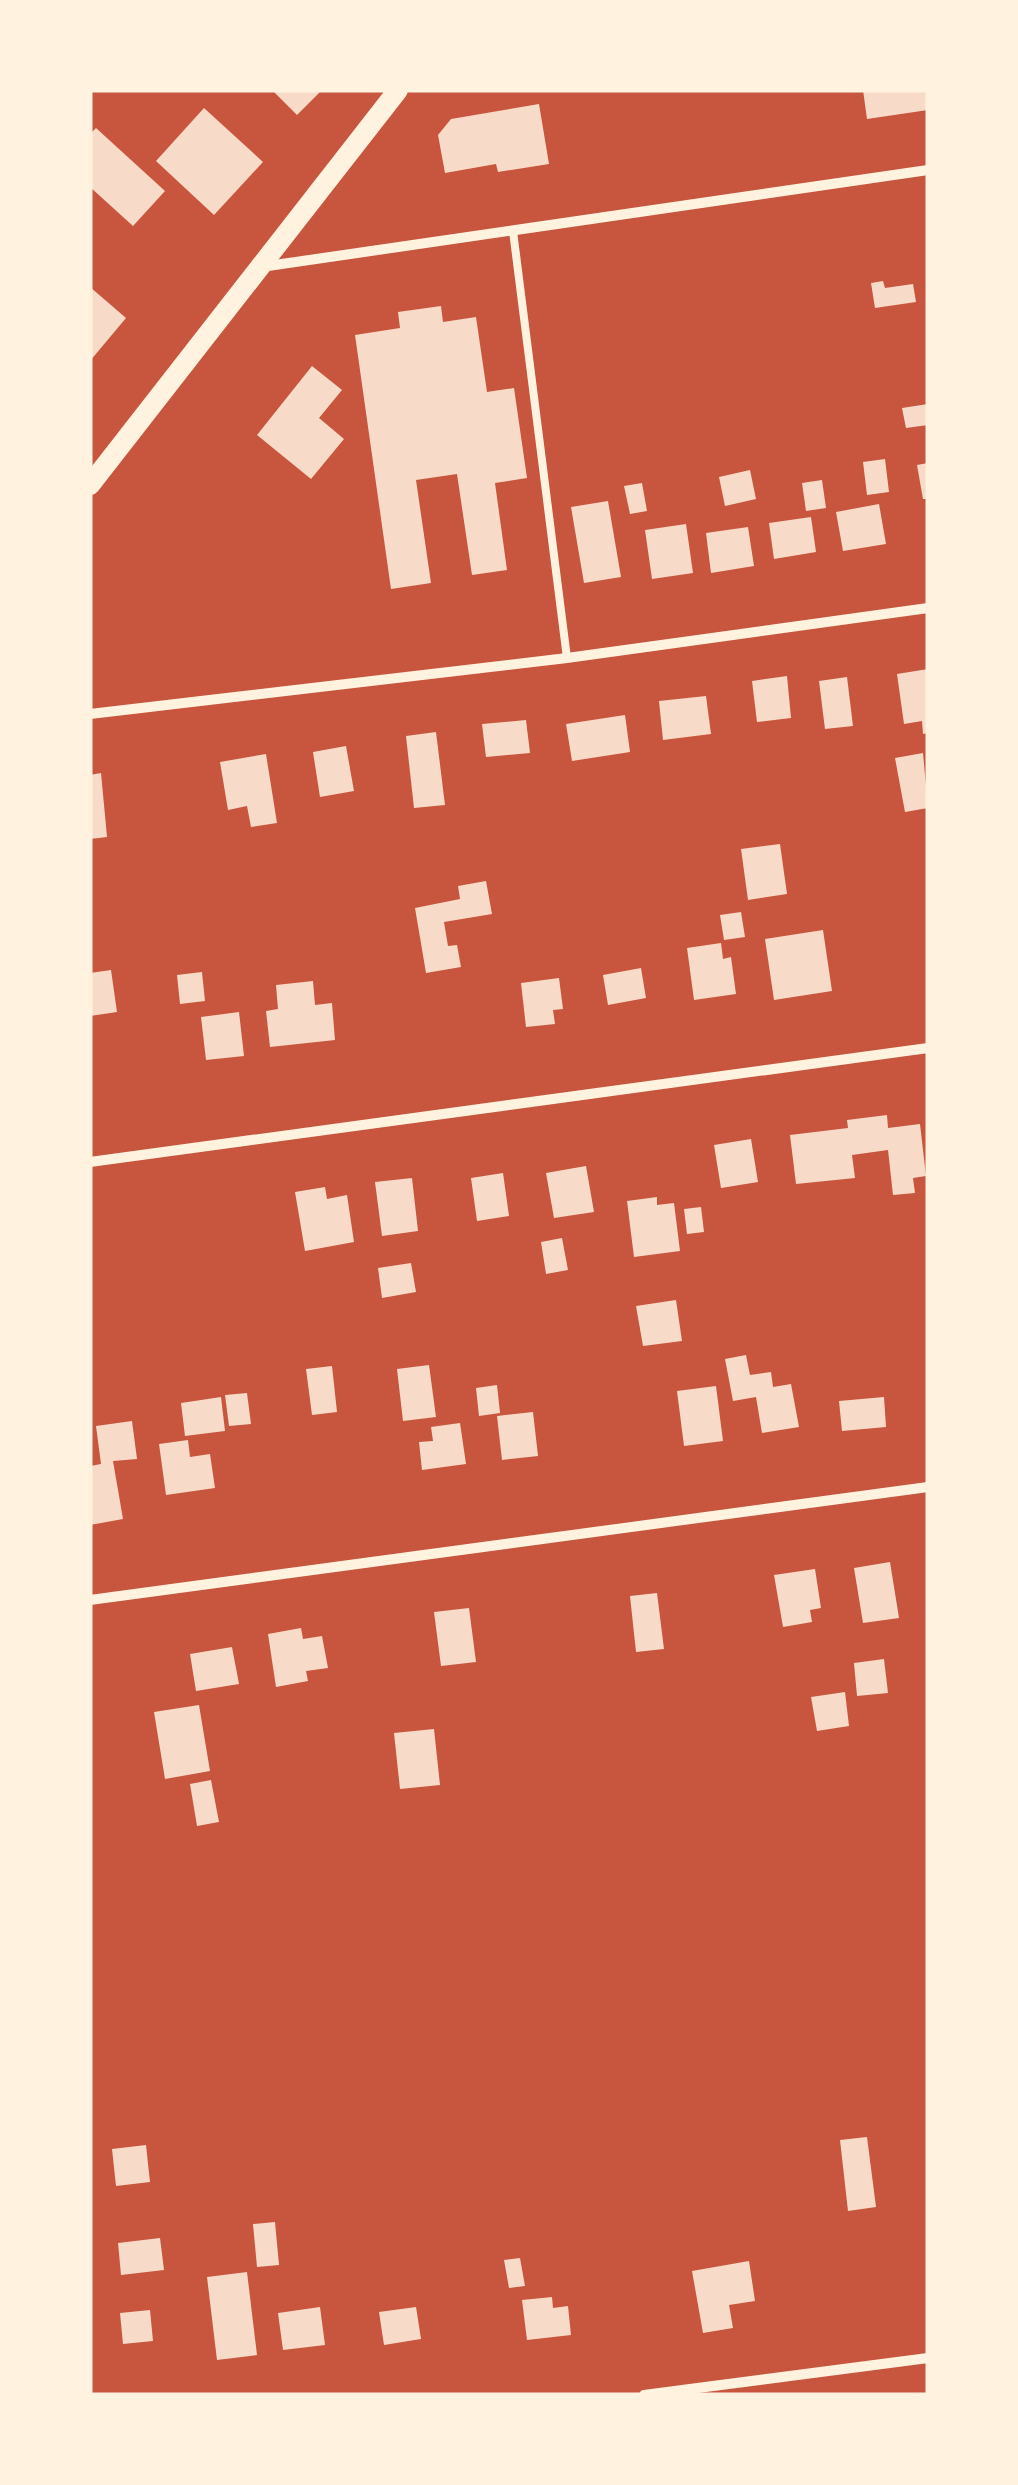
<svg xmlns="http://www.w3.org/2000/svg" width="1018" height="2485" font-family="'IBM Plex Sans',sans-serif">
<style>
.building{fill:#f7dbc8}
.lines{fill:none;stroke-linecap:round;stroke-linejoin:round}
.service{stroke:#fff3e0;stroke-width:8}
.minor{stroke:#fff3e0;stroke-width:10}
.secondary{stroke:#fff3e0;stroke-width:20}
</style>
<rect width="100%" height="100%" fill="#c8553d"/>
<g class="building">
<path d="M272 90H322L297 115Z"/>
<path d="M863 90H928V110L867 119Z"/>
<path d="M539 104 549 164 498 172 496 164 445 173 438 135 451 119Z"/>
<path d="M204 108 263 162 214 215 156 161Z"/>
<path d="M96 128 165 191 133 226 90 187V134Z"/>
<path d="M883 281 885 288 913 284 916 302 875 308 871 283Z"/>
<path d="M90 287 126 318 90 361Z"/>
<path d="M441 306 443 322 476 317 487 392 514 388 527 478 495 483 507 570 472 575 457 474 416 480 431 583 391 589 355 335 400 328 398 312Z"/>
<path d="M312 366 342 390 319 418 344 439 311 479 257 435Z"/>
<path d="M928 404V425L906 428 902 408Z"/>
<path d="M885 459 889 492 867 495 863 462Z"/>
<path d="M928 463V499H923L917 465Z"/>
<path d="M750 470 756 499 725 506 719 477Z"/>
<path d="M822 480 826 508 806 511 802 483Z"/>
<path d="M642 483 647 511 630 514 624 486Z"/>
<path d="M608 501 621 577 584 583 571 507Z"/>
<path d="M879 504 886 544 843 551 836 512Z"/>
<path d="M811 517 816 552 774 559 769 523Z"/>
<path d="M686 524 693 573 652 579 645 530Z"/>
<path d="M748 527 754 566 711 573 706 533Z"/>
<path d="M928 669V733L923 734 922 721 904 724 897 674Z"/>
<path d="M787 676 791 718 757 722 752 681Z"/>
<path d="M847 677 853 726 825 729 819 681Z"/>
<path d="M706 696 711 734 663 740 659 701Z"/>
<path d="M625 715 630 752 572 761 566 724Z"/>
<path d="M526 720 530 753 486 757 482 724Z"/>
<path d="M436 732 445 805 414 808 406 736Z"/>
<path d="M346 746 354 791 320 797 313 752Z"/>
<path d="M923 753 928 808 905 812 895 758Z"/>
<path d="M266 754 277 823 251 827 247 806 228 810 220 762Z"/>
<path d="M101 773 107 837 90 839V775Z"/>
<path d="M780 844 787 894 748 900 741 849Z"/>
<path d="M486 881 492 914 444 922 448 946 457 945 461 967 426 973 415 908 460 899 458 886Z"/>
<path d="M741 912 745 937 724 940 720 915Z"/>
<path d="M823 930 832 991 774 1000 765 939Z"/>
<path d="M721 943 723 959 731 957 736 994 694 1000 687 948Z"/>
<path d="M641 968 646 998 608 1005 603 975Z"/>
<path d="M111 970 117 1012 90 1016V973Z"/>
<path d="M202 972 205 1001 180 1004 177 975Z"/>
<path d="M559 978 563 1009 553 1010 555 1024 526 1027 521 983Z"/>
<path d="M313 981 315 1005 332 1003 335 1040 270 1047 266 1011 278 1009 276 985Z"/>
<path d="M239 1012 244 1056 206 1060 201 1017Z"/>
<path d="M887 1115 888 1128 920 1124 926 1176 913 1178 915 1193 893 1195 888 1150 852 1155 855 1178 796 1184 790 1135 848 1128 847 1120Z"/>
<path d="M751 1139 758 1182 721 1188 714 1145Z"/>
<path d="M586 1166 594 1212 554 1218 546 1173Z"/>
<path d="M503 1173 509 1216 477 1221 471 1178Z"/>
<path d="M412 1178 418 1231 382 1236 375 1182Z"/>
<path d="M325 1187 327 1199 347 1195 354 1242 305 1251 295 1192Z"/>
<path d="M657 1197V1205L674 1203 680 1251 634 1257 627 1201Z"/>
<path d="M701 1207 704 1232 687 1234 684 1209Z"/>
<path d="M562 1238 568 1270 546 1274 541 1242Z"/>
<path d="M411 1263 416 1292 382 1298 378 1268Z"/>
<path d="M676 1300 682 1341 643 1346 636 1306Z"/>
<path d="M746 1355 750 1375 771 1372 773 1387 791 1384 799 1427 762 1433 756 1397 733 1401 725 1359Z"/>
<path d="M429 1365 436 1417 403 1421 397 1369Z"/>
<path d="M332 1366 337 1412 312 1415 306 1369Z"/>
<path d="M497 1385 500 1413 479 1416 476 1388Z"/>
<path d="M716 1386 723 1441 684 1446 677 1391Z"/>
<path d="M247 1393 251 1424 229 1426 225 1395Z"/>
<path d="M221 1397 225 1431 185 1436 181 1403Z"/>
<path d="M884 1397 886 1427 842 1431 839 1401Z"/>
<path d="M533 1412 538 1456 502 1460 497 1416Z"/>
<path d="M132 1421 137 1459 113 1461 123 1519 90 1525V1466L101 1464 96 1426Z"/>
<path d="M460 1423 466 1464 422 1470 419 1442 433 1441 431 1427Z"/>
<path d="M188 1440 190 1457 210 1454 215 1488 166 1495 159 1444Z"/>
<path d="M890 1562 899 1618 863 1623 854 1568Z"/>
<path d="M815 1569 821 1608 810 1610 812 1622 783 1627 774 1575Z"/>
<path d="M657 1593 664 1649 636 1652 630 1596Z"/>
<path d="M469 1608 476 1662 441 1666 434 1612Z"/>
<path d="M301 1628 303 1639 322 1636 328 1668 306 1671 308 1681 276 1687 268 1634Z"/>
<path d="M232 1647 239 1684 196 1691 190 1654Z"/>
<path d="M884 1659 888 1693 857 1696 854 1663Z"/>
<path d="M845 1692 849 1726 817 1731 811 1697Z"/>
<path d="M199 1705 210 1771 165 1779 154 1712Z"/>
<path d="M434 1729 440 1785 400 1789 394 1733Z"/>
<path d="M211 1780 219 1822 197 1826 190 1784Z"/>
<path d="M867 2137 876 2207 848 2211 840 2140Z"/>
<path d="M146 2145 150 2182 116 2186 112 2149Z"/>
<path d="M275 2222 279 2265 257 2267 253 2224Z"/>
<path d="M160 2238 164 2270 121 2275 118 2243Z"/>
<path d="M520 2258 525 2286 509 2288 504 2260Z"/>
<path d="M749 2261 755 2301 729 2305 733 2328 703 2333 692 2271Z"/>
<path d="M247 2272 257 2355 217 2360 207 2277Z"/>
<path d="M552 2297 553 2308 568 2306 571 2335 527 2340 522 2300Z"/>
<path d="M320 2307 325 2345 283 2350 278 2313Z"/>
<path d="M416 2307 421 2339 384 2345 379 2312Z"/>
<path d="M150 2310 153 2341 123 2344 120 2313Z"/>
</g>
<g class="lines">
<path class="service" d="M513 231 567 658"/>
<g class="minor">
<path d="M261 267 928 170"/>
<path d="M90 714 567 658 928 608"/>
<path d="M90 1162 928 1048"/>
<path d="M90 1600 928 1487"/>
<path d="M644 2395 928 2358"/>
</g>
<path class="secondary" d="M90 485 398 90"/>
</g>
<rect width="1018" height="2485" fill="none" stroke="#fff3e0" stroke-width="185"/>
</svg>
